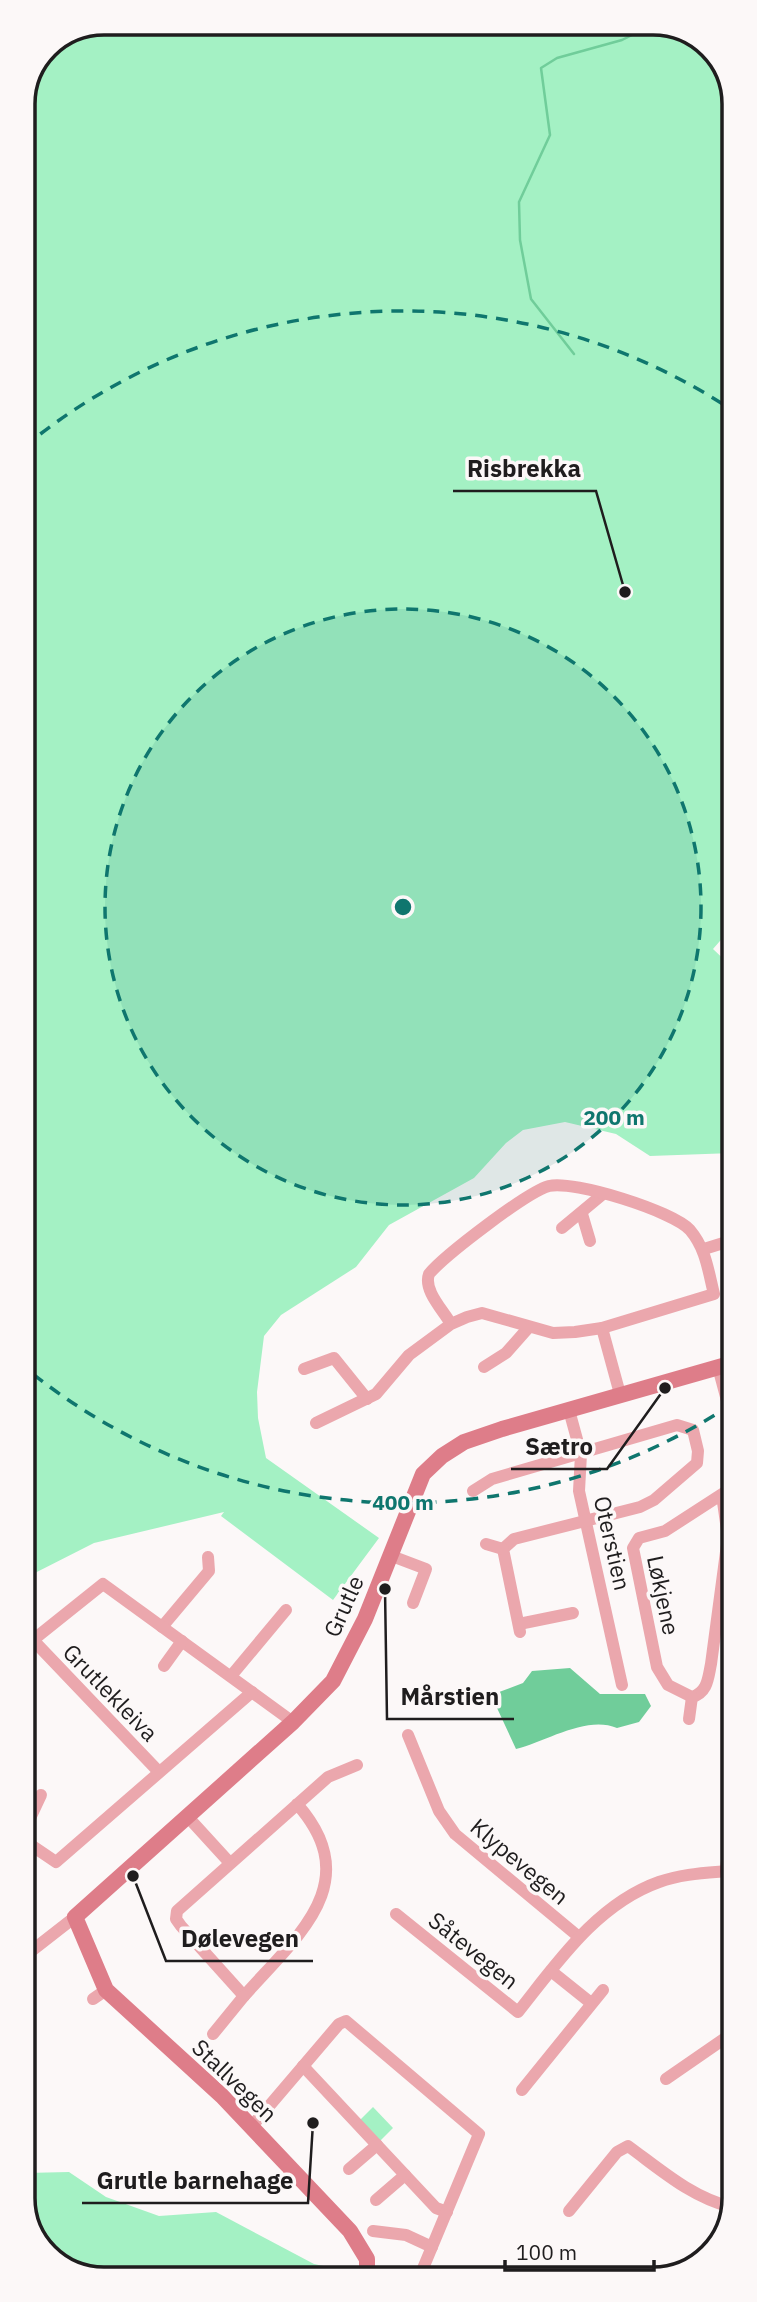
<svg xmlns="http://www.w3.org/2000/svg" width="757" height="2302" font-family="'IBM Plex Sans',sans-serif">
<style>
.green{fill:#a4f1c4}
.water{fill:#70cd9a}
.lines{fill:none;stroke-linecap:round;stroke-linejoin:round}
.stream{stroke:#70cd9a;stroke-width:2.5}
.street{stroke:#eba7ad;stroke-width:12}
.secondary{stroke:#de7d89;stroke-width:16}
.ring{fill:none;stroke:#0f766e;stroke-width:3.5;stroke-dasharray:12 9}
.labels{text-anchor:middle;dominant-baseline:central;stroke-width:7;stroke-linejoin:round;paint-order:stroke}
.street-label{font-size:23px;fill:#1f1d1e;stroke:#fcf8f8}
.rim{fill:none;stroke:#1f1d1e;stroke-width:3.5}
.centre{fill:#0f766e;stroke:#fcf8f8;stroke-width:3.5}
.ring-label{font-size:21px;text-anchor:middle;font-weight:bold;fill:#0f766e;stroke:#fcf8f8;stroke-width:7;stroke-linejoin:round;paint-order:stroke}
.leader{fill:none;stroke:#1f1d1e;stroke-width:2.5}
.callout-dot{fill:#1f1d1e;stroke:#fcf8f8;stroke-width:2.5}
.callout-label{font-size:24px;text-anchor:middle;font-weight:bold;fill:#1f1d1e;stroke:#fcf8f8;stroke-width:7;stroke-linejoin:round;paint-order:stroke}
</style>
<rect width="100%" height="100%" fill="#fcf8f8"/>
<g class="green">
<path d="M104 23H659L706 43 732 83 733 926 713 949 733 968V1153L650 1156 616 1134 565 1122 523 1130 506 1143 474 1178 389 1225 356 1267 281 1315 264 1336 257 1392 258 1418 266 1458 379 1538 333 1600 221 1516 224 1512 94 1543 25 1578 23 183 29 173 23 155V99L47 46Z"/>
<path d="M373 2107 393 2128 379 2142 359 2121Z"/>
<path d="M69 2172 106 2197 159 2216 216 2212 314 2264 337 2269V2278L100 2279 31 2228 25 2219V2173Z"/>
</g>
<path class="water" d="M570 1668 600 1694H645L651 1706 639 1722 617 1728C587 1715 547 1741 516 1749L491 1695 523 1683 532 1671Z"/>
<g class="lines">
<path class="stream" d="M574 354 531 299 520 240 519 202 550 135 541 68 557 58 622 40 656 23"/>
<g class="street">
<path d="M582 1214 590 1241"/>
<path d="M562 1228 603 1194"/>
<path d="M704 1249 733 1240"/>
<path d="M602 1328 620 1394"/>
<path d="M484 1367 506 1353 529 1327"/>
<path d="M718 1367 733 1423"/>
<path d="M304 1369 334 1358 367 1399"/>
<path d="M569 1410 581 1454 579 1491 622 1685"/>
<path d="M316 1423 376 1394 409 1355 451 1324 467 1317 482 1313 553 1333 575 1332 602 1328 714 1294C708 1270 706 1249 690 1230 673 1211 574 1180 549 1186 527 1192 445 1255 429 1274 423 1290 443 1310 451 1324"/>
<path d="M473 1491 492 1479 677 1425 693 1430 698 1451 697 1463 654 1500 640 1507 514 1539 503 1549 520 1632"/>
<path d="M722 1495 728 1537 711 1664C708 1678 708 1692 692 1697L668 1685 657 1667 633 1548 639 1538 665 1531 733 1487"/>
<path d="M486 1544 503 1549"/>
<path d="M389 1555 426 1569 413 1603"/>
<path d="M519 1624 573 1613"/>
<path d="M162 1627 209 1571 208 1557"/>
<path d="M33 1640 159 1772"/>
<path d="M25 1643 33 1640 103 1584 293 1722"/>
<path d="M164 1666 182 1641"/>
<path d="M231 1676 286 1610"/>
<path d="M689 1719 692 1697"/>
<path d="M408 1735 439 1811 455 1834 579 1937"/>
<path d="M297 1804C367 1883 296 1937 244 1996L181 1926 176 1919 177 1911 328 1777 357 1765"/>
<path d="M187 1816 229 1862"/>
<path d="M25 1829 41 1795"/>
<path d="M25 1841 56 1862 252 1692"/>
<path d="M396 1914 518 2012C557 1963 597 1904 659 1882 681 1874 705 1873 728 1871"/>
<path d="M25 1956 75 1917"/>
<path d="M551 1971 591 2003"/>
<path d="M93 1999 106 1990"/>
<path d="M213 2034 244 1996"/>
<path d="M303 2066 436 2208 447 2212"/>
<path d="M666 2079 734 2032"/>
<path d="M522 2090 603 1990"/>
<path d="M252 2126 339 2024 346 2021 479 2134 419 2278"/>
<path d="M349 2169 377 2145"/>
<path d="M376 2200 405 2175"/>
<path d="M569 2211 617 2152 628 2146C661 2170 691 2197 731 2207"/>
<path d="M373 2231 406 2235 432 2247"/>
</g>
<g class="secondary">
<path d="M734 1813 728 1871 734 1912"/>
<path d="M367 2278V2259L350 2231 222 2096 106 1990 75 1917 293 1722 333 1681 365 1619 423 1474 442 1456 464 1442 502 1429 733 1363"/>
</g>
</g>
<circle cx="403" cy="907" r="298" fill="#0f766e" fill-opacity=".12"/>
<g class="ring">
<circle cx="403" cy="907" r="298"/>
<path d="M732 1404A596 596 0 0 1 28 1370M24 447A596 596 0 0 1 732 410"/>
</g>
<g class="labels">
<g class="street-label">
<text transform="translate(613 1543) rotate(77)">Oterstien</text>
<text transform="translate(664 1595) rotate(78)">Løkjene</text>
<text transform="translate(343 1606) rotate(-66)">Grutle</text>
<text transform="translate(111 1692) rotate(46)">Grutlekleiva</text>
<text transform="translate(520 1861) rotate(40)">Klypevegen</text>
<text transform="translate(474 1950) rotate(39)">Såtevegen</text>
<text transform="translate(235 2080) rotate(44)">Stallvegen</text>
</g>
</g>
<path d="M0 0H757V2302H0ZM104 35H653A69 69 0 0 1 722 104V2198A69 69 0 0 1 653 2267H104A69 69 0 0 1 35 2198V104A69 69 0 0 1 104 35Z" fill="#fcf8f8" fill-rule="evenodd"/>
<path class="rim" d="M104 35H653A69 69 0 0 1 722 104V2198A69 69 0 0 1 653 2267H104A69 69 0 0 1 35 2198V104A69 69 0 0 1 104 35Z"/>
<circle cx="403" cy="907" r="10" class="centre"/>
<g class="ring-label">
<text x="614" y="1125">200 m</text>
<text x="403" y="1510">400 m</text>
</g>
<path class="leader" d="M625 592L596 491H453M665 1388L607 1469H511M385 1589L387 1719H514M133 1876L166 1961H313M313 2123L308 2203H82"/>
<g class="callout-dot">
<circle cx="625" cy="592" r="7"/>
<circle cx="665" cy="1388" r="7"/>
<circle cx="385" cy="1589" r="7"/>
<circle cx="133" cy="1876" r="7"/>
<circle cx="313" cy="2123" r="7"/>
</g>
<g class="callout-label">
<text x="524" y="477">Risbrekka</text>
<text x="559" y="1455">Sætro</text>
<text x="450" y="1705">Mårstien</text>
<text x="240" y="1947">Dølevegen</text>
<text x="195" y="2189">Grutle barnehage</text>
</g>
<path d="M505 2260v10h149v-10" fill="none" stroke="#1f1d1e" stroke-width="3.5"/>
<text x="516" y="2260" font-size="21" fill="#1f1d1e" stroke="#fcf8f8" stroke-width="5" paint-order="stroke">100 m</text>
</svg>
